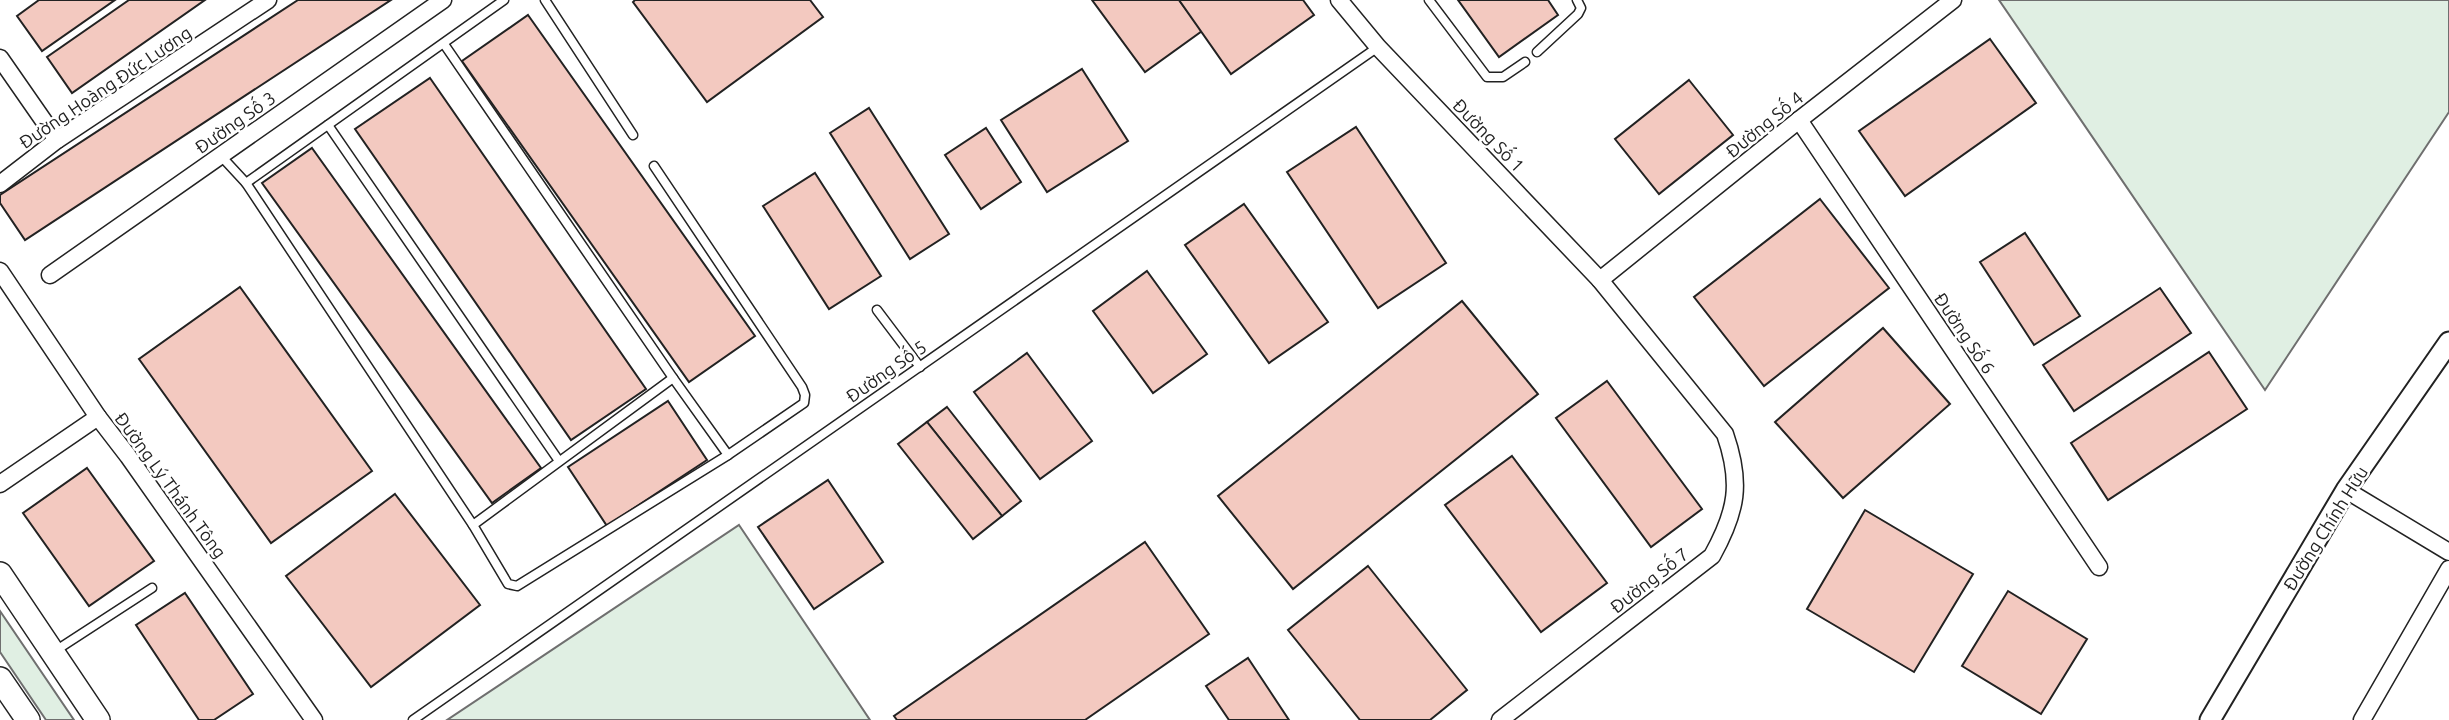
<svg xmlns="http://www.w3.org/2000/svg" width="2449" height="720" font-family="Ubuntu,sans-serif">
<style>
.green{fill:#e0efe3;stroke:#6f6f6f;stroke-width:2}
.building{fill:#f3c9c0;stroke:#222;stroke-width:2}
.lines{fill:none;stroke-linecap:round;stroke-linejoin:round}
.service-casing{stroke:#222;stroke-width:11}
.minor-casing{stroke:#222;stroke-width:19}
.tertiary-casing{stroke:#222;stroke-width:23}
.secondary-casing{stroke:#222;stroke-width:26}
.service{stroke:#fff;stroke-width:8}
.minor{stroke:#fff;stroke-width:16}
.tertiary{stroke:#fff;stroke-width:19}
.secondary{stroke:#fff;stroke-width:23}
.labels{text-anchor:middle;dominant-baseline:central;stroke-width:5;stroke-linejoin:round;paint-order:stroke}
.street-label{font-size:18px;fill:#222;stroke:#fff}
</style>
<rect width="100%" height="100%" fill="#fff"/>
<g class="green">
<path d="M1999 0H2449V112L2265 390Z"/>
<path d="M739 525 870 720H447Z"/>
<path d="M0 611 74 720H46L0 652Z"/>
</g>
<g class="building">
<path d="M39 0H115L42 51 17 16Z"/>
<path d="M129 0H205L72 93 47 57Z"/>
<path d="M298 0H391L25 240 0 203V195Z"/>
<path d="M635 0H810L823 17 707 102 633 2Z"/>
<path d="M1092 0H1179L1202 31 1145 72Z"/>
<path d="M1179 0H1303L1314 15 1231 74Z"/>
<path d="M1458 0H1548L1558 15 1499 57Z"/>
<path d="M528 15 755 336 689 382 462 61Z"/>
<path d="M1990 39 2036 103 1905 196 1859 131Z"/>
<path d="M1082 69 1128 141 1047 192 1001 120Z"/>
<path d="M430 78 646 389 571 440 355 129Z"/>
<path d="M1689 80 1733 135 1659 194 1615 139Z"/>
<path d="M869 108 949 234 910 259 830 133Z"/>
<path d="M1356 127 1446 263 1378 308 1287 172Z"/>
<path d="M986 128 1021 182 981 209 945 155Z"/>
<path d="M312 148 541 468 492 503 262 183Z"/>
<path d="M815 173 881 276 829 309 763 206Z"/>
<path d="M1820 199 1889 288 1764 386 1694 297Z"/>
<path d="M1244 204 1328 322 1269 363 1185 245Z"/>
<path d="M2025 233 2080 316 2034 345 1980 262Z"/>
<path d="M1147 271 1207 354 1153 393 1093 311Z"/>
<path d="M240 287 372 471 271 543 139 359Z"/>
<path d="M2160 288 2191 333 2074 411 2043 365Z"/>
<path d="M1462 301 1538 394 1293 589 1218 496Z"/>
<path d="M1883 328 1950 404 1843 498 1775 422Z"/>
<path d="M2209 352 2247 409 2108 500 2071 443Z"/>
<path d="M1027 353 1092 441 1040 479 974 392Z"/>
<path d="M1607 381 1702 509 1651 547 1556 418Z"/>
<path d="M668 401 707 460 607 526 568 467Z"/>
<path d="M947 407 1021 501 1002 516 927 422Z"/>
<path d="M927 422 1002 516 973 539 898 444Z"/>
<path d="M1512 456 1607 583 1541 632 1445 505Z"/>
<path d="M87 468 154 561 89 606 23 513Z"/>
<path d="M828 480 883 562 814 609 758 527Z"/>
<path d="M395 494 480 605 371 687 286 576Z"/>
<path d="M1865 510 1973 574 1914 672 1807 609Z"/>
<path d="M1145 542 1209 634 1085 720H897L894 716Z"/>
<path d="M1368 566 1467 690 1430 720H1360L1288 630Z"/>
<path d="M2008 591 2087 639 2041 714 1962 666Z"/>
<path d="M185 593 253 694 214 720H199L136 625Z"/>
<path d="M1248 658 1289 720H1229L1206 686Z"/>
</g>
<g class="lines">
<defs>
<g id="service">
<path d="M545 0 633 135"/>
<path d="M1429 0 1487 77H1503L1525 62"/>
<path d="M444 44 673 378 728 455"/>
<path d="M1537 52 1578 14 1581 8 1577 0"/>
<path d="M328 125 559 461"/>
<path d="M221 156 246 183 473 525 508 584 517 586 728 455 804 403 805 395 802 387 654 166"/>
<path d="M246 183 504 0"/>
<path d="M877 310 920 367"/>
<path d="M473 525 673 378"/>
<path d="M55 651 152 588"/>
<path d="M413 720 1378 47"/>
</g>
<g id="minor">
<path d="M1339 0 1378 47 1600 280 1725 434C1742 483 1737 511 1712 556L1500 720"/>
<path d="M0 58 57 140"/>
<path d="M1799 120 2099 567"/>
<path d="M0 184 57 140 268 0"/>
<path d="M0 271 98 417 128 456 314 720"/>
<path d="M50 275 443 0"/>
<path d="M1600 280 1799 120 1953 0"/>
<path d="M0 484 98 417"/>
<path d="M2346 490 2449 552"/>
<path d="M2362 720 2449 569"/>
</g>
<path id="tertiary" d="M2210 720 2346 490 2449 342"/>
<g id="secondary">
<path d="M0 574 98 720"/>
<path d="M0 679 28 720"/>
</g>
</defs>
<use href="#service" class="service-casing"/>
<use href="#minor" class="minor-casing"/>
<use href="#tertiary" class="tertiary-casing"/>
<use href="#secondary" class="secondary-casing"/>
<use href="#service" class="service"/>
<use href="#minor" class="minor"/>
<use href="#tertiary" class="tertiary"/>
<use href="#secondary" class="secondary"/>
</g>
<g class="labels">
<g class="street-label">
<text transform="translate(105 87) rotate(-34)">Đường Hoàng Đức Lương</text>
<text transform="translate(235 122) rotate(-35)">Đường Số 3</text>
<text transform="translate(1764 124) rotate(-39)">Đường Số 4</text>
<text transform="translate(1489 135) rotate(46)">Đường Số 1</text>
<text transform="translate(1965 333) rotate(56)">Đường Số 6</text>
<text transform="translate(886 371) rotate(-35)">Đường Số 5</text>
<text transform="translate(171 485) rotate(54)">Đường Lý Thánh Tông</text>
<text transform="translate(2325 528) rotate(-58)">Đường Chính Hữu</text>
<text transform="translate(1649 580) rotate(-38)">Đường Số 7</text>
</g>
</g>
</svg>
